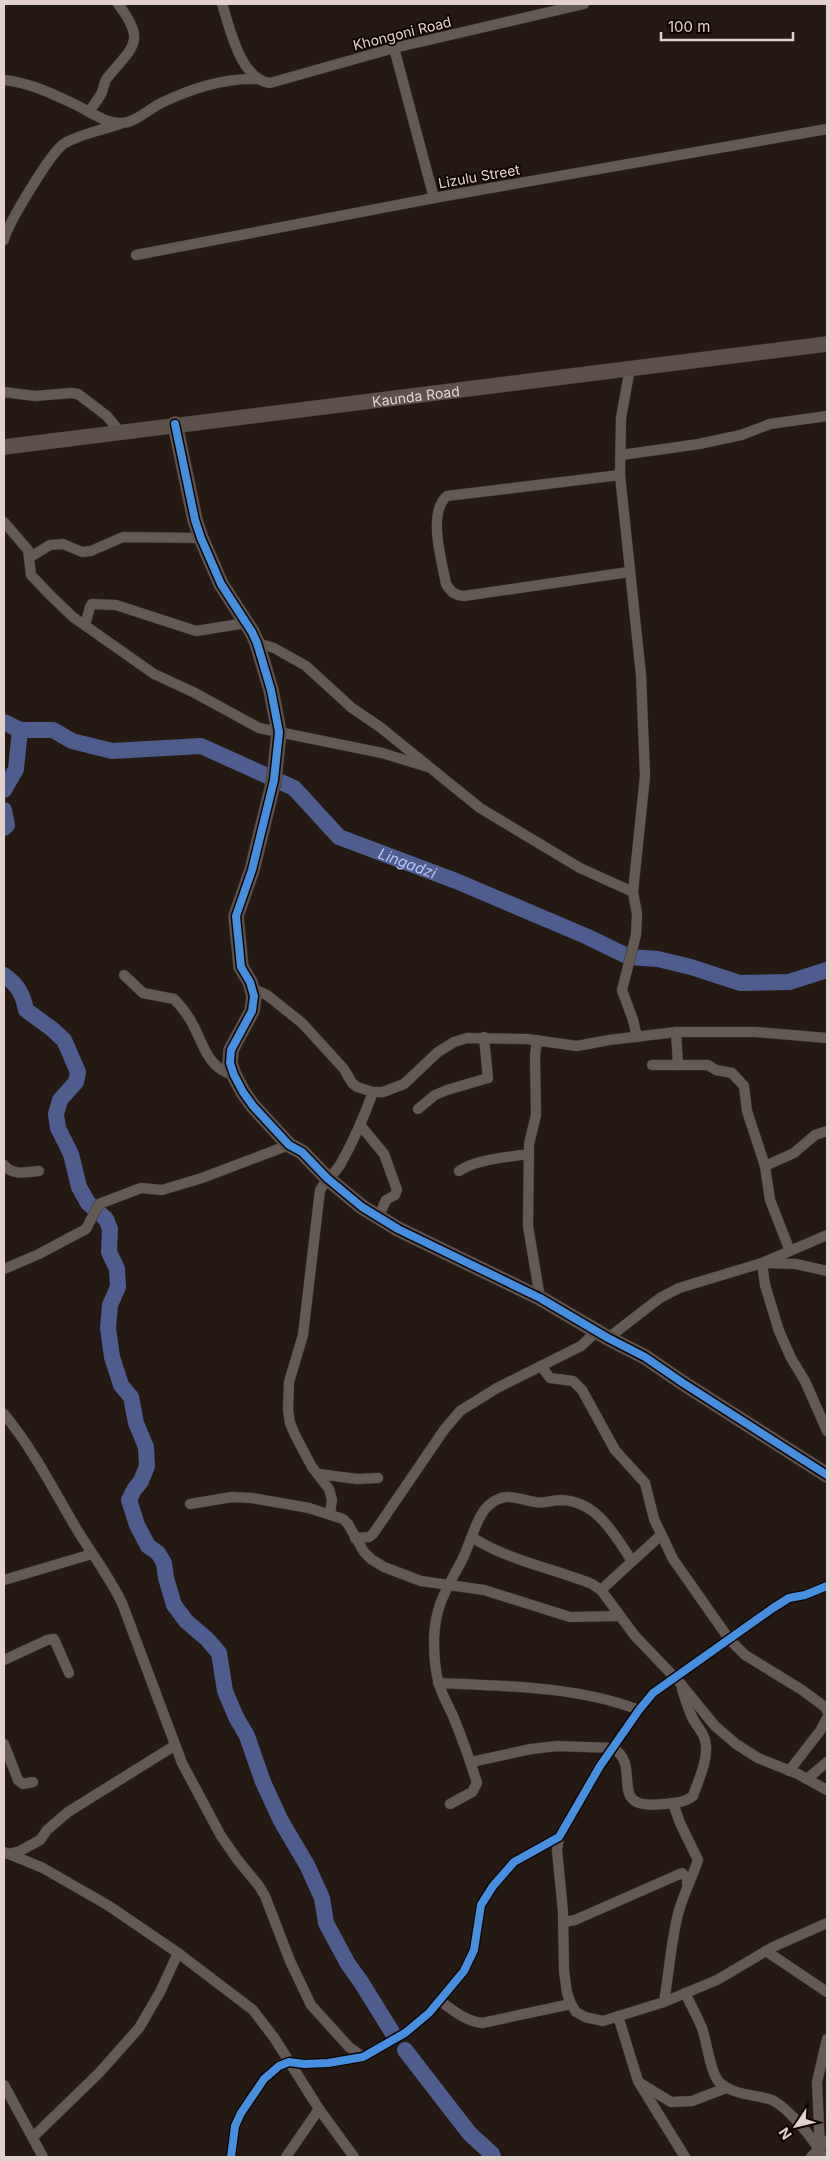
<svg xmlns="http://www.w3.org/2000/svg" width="831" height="2161" font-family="Inter,sans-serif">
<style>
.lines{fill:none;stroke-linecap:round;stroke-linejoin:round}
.river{stroke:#4f5d8e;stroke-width:16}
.street-casing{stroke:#3e342f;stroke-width:11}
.secondary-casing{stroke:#3e342f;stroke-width:16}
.street{stroke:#635a55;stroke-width:10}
.secondary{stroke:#5d514c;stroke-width:15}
.cycleway-casing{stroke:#0e0503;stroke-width:11}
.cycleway{stroke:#468fdf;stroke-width:8}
.labels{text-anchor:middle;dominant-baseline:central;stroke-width:4;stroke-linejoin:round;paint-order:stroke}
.street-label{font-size:14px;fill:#e2d2cb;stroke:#0e0503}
.water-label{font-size:15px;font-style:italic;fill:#b7c7f8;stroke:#0e0503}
</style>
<rect width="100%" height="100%" fill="#251914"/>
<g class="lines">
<g class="river">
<path id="s1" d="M4 722 20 730H53L72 741 112 751 201 746 294 788 339 837 456 881 588 937 629 957 658 959 691 967 740 983 789 982 827 970"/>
<path d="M4 790 16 769 20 730"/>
<path d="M4 810 7 825 4 828"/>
<path d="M4 975C17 984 23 994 26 1010L52 1029 64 1040 78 1072 76 1082 60 1100 56 1114 58 1128 71 1154 79 1187 88 1203 106 1219 110 1229 109 1252 117 1269 118 1287 110 1305 108 1328 112 1357 121 1385 131 1397 136 1423 146 1447 147 1466 141 1481 134 1490 129 1500 137 1525 148 1546 158 1553 164 1563 166 1578 174 1605 186 1621 207 1639 219 1653 225 1691 236 1717 247 1736 263 1782 281 1821 307 1865 322 1898 326 1923 348 1964 361 1982 392 2032"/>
<path d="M405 2050 470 2134 492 2154 493 2157"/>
</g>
<defs>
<g id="street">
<path d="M222 4C230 28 240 79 270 83L394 48 584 4"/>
<path d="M394 48 434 198"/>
<path d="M4 80C27 82 51 93 72 103 88 110 103 123 121 123 135 123 149 109 161 103 190 89 224 78 256 79"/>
<path d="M89 112C93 105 99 99 102 92 104 87 104 81 108 77 133 46 147 42 118 4"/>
<path d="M4 240C7 225 52 150 65 143 81 134 102 130 120 124"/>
<path d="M136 255 434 198 827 129"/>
<path d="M630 368 621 418 620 475 641 675 645 776 633 892 637 914 636 935 622 990 633 1020 637 1037"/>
<path d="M4 392 35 396 71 393 78 394 107 416 116 427 115 432"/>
<path d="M621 455 699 444 741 435 770 424 827 416"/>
<path d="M620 475 447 496C427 513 442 561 446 584 451 592 454 595 464 596L629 572"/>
<path d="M4 522 28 550 31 575 50 595 73 617 154 674 193 692 259 728 382 753 428 767"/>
<path d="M30 557 50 545 63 544 82 552 91 551 123 537 201 538"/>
<path d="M85 625 90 607 92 604 116 605 196 631 246 623"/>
<path d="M257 643 274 648 306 666 352 708 380 727 480 808 580 868 633 892"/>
<path d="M124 975 143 993 174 999C181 1006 188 1015 193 1025 204 1045 208 1069 234 1075"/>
<path d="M252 988 267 995 302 1023 344 1069 352 1083 357 1087 373 1092H383L404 1084 438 1052 454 1042 467 1038 527 1039 577 1046 609 1040 676 1032H756L827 1038"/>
<path d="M676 1032 678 1065"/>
<path d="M537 1040 535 1056 536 1115 529 1144 528 1226 540 1298"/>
<path d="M652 1065H708L716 1070 732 1073 744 1086 747 1111 765 1166 770 1200 790 1251"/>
<path d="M418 1109 435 1095 447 1090 488 1078 484 1037"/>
<path d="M361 1126 384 1154 397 1190 395 1195 386 1200 378 1218"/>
<path d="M4 1165C13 1176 26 1172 39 1171"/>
<path d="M765 1166 794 1153 815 1135 827 1131"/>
<path d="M459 1171C476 1159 509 1157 529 1154"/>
<path d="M4 1269 39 1254 86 1229 99 1204 141 1188 162 1190 202 1178 289 1145"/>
<path d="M827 1271 796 1264 762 1263 765 1285 779 1331 791 1358 805 1381 827 1431"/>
<path d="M608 1338 660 1298 679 1288 762 1263 827 1235"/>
<path d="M541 1366 550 1378 573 1381 582 1390 615 1450 645 1483 654 1519 673 1559 729 1639 745 1655 802 1690 825 1707 827 1711"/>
<path d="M4 1414C33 1449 53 1489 76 1528 91 1553 109 1576 122 1603L182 1763 221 1836 237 1859 259 1886 265 1896 290 1961 311 2005 349 2047 363 2057"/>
<path d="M319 1474 357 1479 378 1478"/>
<path d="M190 1504 232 1497 252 1498 309 1508 343 1519 348 1524 364 1552 371 1559 384 1567 421 1581 484 1590 570 1617 619 1616"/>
<path d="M330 1514 332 1500 329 1489 312 1467 295 1435 290 1423 288 1409 289 1382 303 1335 320 1190C326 1180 335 1173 340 1165 353 1142 364 1117 373 1092"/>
<path d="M355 1538 369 1537 373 1534 444 1430 460 1411 497 1388 581 1346 597 1331"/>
<path d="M473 1538C510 1561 552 1568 592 1584L601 1590 635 1636 680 1683 715 1726 736 1744 758 1758 798 1774 827 1790"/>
<path d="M4 1580 92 1554"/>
<path d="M601 1590 661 1535"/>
<path d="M4 1660 47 1640 54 1639 69 1673"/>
<path d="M438 1683C505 1686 576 1686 639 1710"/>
<path d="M4 1744 18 1780 23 1784 33 1782"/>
<path d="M471 1762 531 1749 557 1746 613 1748C644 1767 604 1811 663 1804 674 1803 684 1803 693 1796 698 1781 707 1763 706 1747 706 1735 698 1728 693 1719 688 1709 685 1699 682 1689"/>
<path d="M789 1771 820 1731 827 1718"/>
<path d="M807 1779 827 1762"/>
<path d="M450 1804 472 1792 477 1783C470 1760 462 1738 453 1716 448 1705 442 1695 439 1684 435 1671 434 1654 434 1639 435 1606 446 1590 461 1562 470 1546 476 1516 489 1505 506 1491 516 1499 535 1502 543 1504 552 1500 561 1500 597 1501 614 1534 632 1561"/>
<path d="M559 1837 557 1850 563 1912 564 1971 567 1993 571 2004 576 2012 585 2017 603 2021 664 2002 717 1980 773 1947 827 1923"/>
<path d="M4 1852 43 1868 109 1906 178 1953 253 2010 275 2039 319 2109 354 2157"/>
<path d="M8 1854 20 1851 40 1840 47 1830 68 1812 174 1746"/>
<path d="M564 1922 575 1920 682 1873 687 1878V1883"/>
<path d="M766 1951 827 1992"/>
<path d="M685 1993C691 2005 697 2016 702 2028 707 2042 710 2072 719 2082 733 2095 752 2094 769 2099 786 2104 816 2142 823 2157"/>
<path d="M440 2001C453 2010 465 2021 482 2023L571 2004"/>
<path d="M664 2002C669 1973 671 1942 678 1914 683 1895 692 1878 698 1860L680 1823 673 1803"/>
<path d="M618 2016 638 2081 685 2157"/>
<path d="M640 2083 671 2102 692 2101 726 2088"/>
<path d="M4 2085 43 2157"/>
<path d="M33 2137 99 2073 139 2028 160 1992 178 1953"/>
<path d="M820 2149 817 2082 827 2039"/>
<path d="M231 2157 235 2126 241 2113 264 2079 279 2066 289 2062 304 2064 328 2063 363 2057 405 2033 429 2013 464 1971 474 1950 481 1905 493 1886 514 1862 559 1837 600 1766 639 1710 653 1693 773 1608 789 1598 805 1595 827 1586"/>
<path d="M286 2157 319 2109"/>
<path d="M811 2157 827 2141"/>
</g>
<g id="secondary">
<path d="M175 424 195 520 201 538 221 584 252 632 257 643 271 690 279 732 274 780 252 870 236 916 241 967 250 982 254 996 252 1011 231 1050 230 1063 234 1075 243 1092 253 1106 289 1145 302 1152 327 1178 362 1207 398 1229 540 1298 608 1338 645 1357 683 1383 827 1475"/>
<path id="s2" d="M4 447 827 344"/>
</g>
</defs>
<use href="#street" class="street-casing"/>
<use href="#secondary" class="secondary-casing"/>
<use href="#street" class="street"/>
<use href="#secondary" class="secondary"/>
<defs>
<g id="cycleway">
<path d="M175 424 195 520 201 538 221 584 252 632 257 643 271 690 279 732 274 780 252 870 236 916 241 967 250 982 254 996 252 1011 231 1050 230 1063 234 1075 243 1092 253 1106 289 1145 302 1152 327 1178 362 1207 398 1229 540 1298 608 1338 645 1357 683 1383 827 1475"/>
<path d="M231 2157 235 2126 241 2113 264 2079 279 2066 289 2062 304 2064 328 2063 363 2057 405 2033 429 2013 464 1971 474 1950 481 1905 493 1886 514 1862 559 1837 600 1766 639 1710 653 1693 773 1608 789 1598 805 1595 827 1586"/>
</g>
</defs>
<use href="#cycleway" class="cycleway-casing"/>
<use href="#cycleway" class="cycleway"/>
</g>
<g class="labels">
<g class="street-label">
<text transform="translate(402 33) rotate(-14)">Khongoni Road</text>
<text transform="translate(479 176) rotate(-10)">Lizulu Street</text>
<text stroke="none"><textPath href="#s2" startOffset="415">Kaunda Road</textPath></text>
</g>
<g class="water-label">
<text stroke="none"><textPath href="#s1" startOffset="445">Lingadzi</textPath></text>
</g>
</g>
<rect width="831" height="2161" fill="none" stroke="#e2d2cb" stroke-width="10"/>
<g transform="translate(796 2126) rotate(235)" stroke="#0e0503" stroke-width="4" paint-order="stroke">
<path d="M0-4L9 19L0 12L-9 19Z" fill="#e2d2cb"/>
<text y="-8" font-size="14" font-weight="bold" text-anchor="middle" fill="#e2d2cb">N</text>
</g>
<path d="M661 32v8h132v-8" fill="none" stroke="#e2d2cb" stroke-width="2.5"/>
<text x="668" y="32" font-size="15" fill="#e2d2cb" stroke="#0e0503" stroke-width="4" paint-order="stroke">100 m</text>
</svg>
